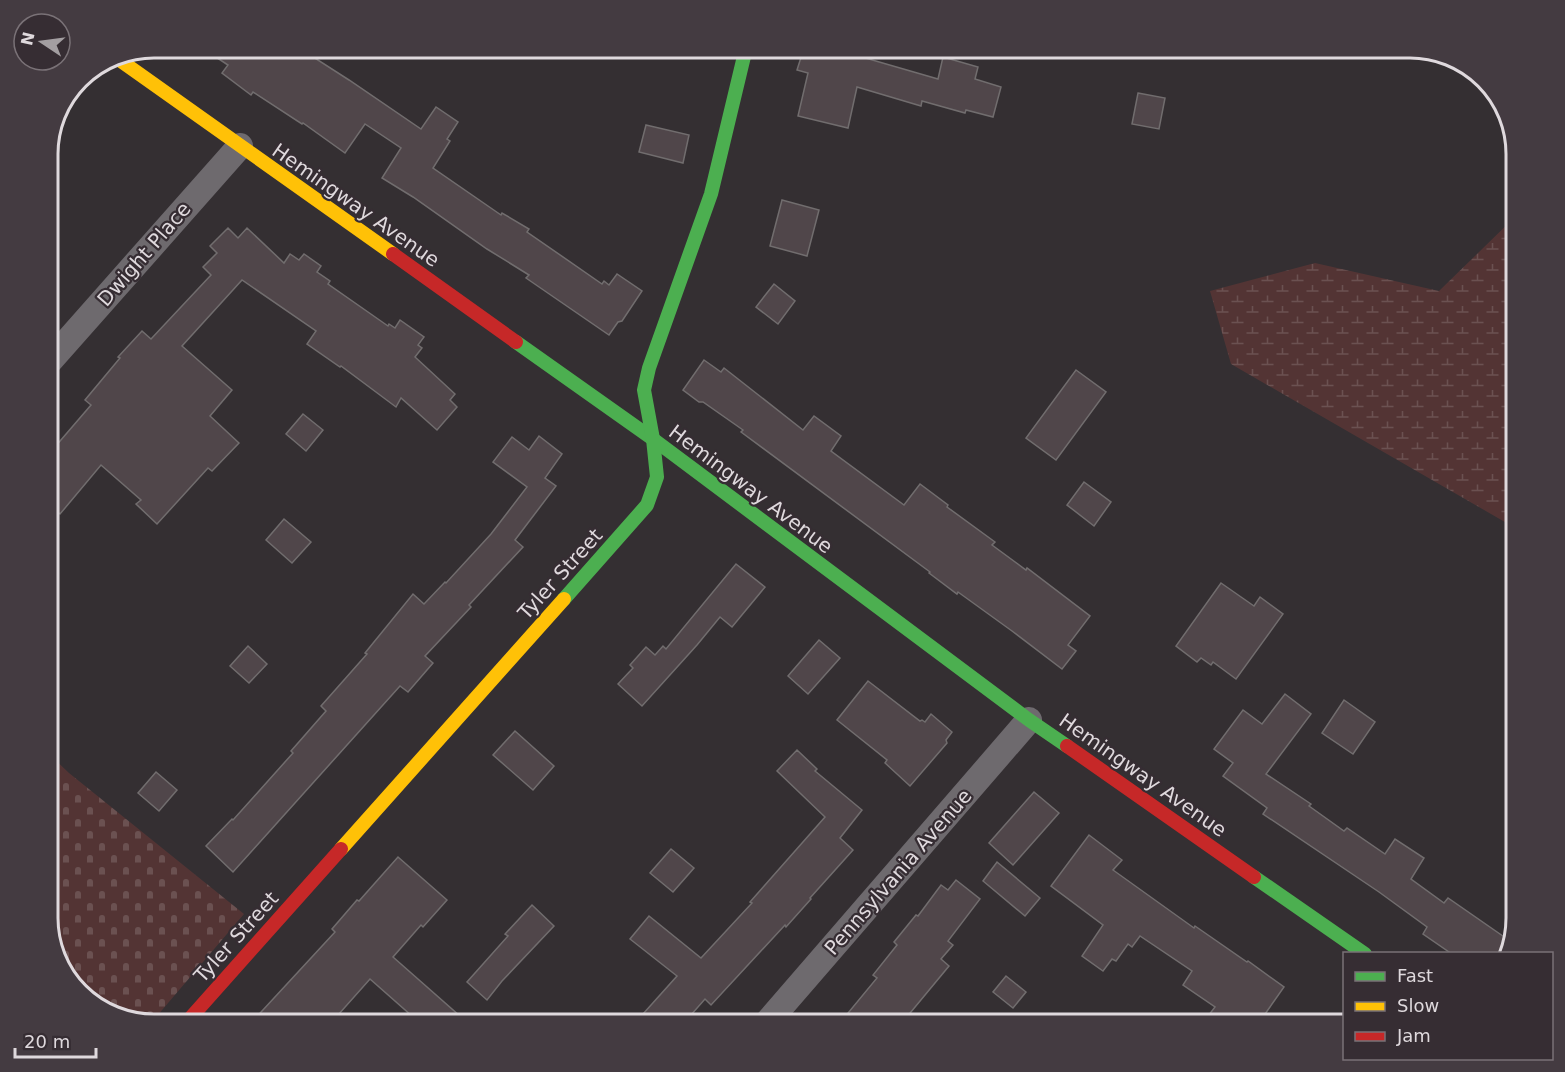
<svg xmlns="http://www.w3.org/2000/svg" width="1565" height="1072" font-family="'DejaVu Sans',sans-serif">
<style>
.wetland{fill:url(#wetland-marsh)}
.cemetery{fill:url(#cemetery-stones)}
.building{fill:#50464a;stroke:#716d6e;stroke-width:1.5}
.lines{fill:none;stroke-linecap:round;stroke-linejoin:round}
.street{stroke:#6e6a6e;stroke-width:26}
.fast{stroke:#4caf50;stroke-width:14}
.slow{stroke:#ffc107;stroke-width:14}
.jam{stroke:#c62828;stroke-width:14}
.labels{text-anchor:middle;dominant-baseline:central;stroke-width:4.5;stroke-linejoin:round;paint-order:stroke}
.street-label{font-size:20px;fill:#dfd9dd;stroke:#362d33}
.rim{fill:none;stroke:#dfd9dd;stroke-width:3}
</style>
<defs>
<pattern id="wetland-marsh" width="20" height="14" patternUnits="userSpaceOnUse" patternTransform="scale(1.5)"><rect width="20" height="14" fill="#533434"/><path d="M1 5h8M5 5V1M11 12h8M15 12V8" fill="none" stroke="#6b5151"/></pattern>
<pattern id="cemetery-stones" width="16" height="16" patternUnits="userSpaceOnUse" patternTransform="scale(1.5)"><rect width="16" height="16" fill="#533434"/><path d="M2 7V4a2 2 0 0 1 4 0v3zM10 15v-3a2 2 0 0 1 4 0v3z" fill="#6b5151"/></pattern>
</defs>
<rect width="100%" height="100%" fill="#342f32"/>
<g class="wetland">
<path d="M1517 215V529L1231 364 1210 291 1315 263 1439 291Z"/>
<path d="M1517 583V647L1506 639Z"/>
</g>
<path class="cemetery" d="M48 753 69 773 244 914 151 1023 95 1006 62 971 48 925Z"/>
<g class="building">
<path d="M202 48H286L300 58 304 51 349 80 421 129 436 107 458 122 447 139 450 141 433 168 501 215 502 213 529 229 527 232 602 284 604 281 609 285 617 274 642 291 622 321 618 322 609 335 526 278 529 275 487 249 413 197 382 178 401 148 365 124 345 153 303 123 302 124 253 92 251 95 222 73 228 65Z"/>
<path d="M804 48H857L855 55 938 79 943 57 978 67 975 79 1001 87 993 117 966 110 965 113 922 101 921 106 857 87 848 128 798 116 808 73 797 70Z"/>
<path d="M1138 93 1165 98 1159 129 1132 124Z"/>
<path d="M646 125 689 135 683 163 639 152Z"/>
<path d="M782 200 819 210 807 256 770 246Z"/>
<path d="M228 228 238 238 247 228 284 263 290 254 299 260 304 254 321 266 317 272 330 281 328 284 388 326 389 324 395 328 400 320 424 337 418 345 422 348 415 357 455 394 450 400 457 407 437 430 401 398 396 407 341 366 340 367 307 344 316 331 242 280 182 346 232 390 210 416 239 443 212 471 208 468 157 524 136 504 141 500 101 465 60 514 48 503V455L91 405 85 400 120 358 118 357 142 331 151 339 211 275 203 267 217 253 210 246Z"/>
<path d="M774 284 795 301 778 324 756 307Z"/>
<path d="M704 360 721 372 724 368 803 430 814 416 841 436 831 451 904 505 920 484 948 505 947 507 995 542 992 545 1026 570 1027 568 1090 616 1068 645 1076 651 1062 669 1012 631 958 592 957 594 929 573 930 572 741 432 743 430 703 402H699L683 390Z"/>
<path d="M1076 370 1106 392 1056 460 1026 438Z"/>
<path d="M303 414 323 430 306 451 286 434Z"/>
<path d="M539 436 562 454 545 478 556 486 515 540 523 547 469 605 471 607 425 656 433 663 408 692 400 686 233 872 206 846 232 819 233 820 293 753 291 751 326 711 321 706 367 654 365 653 413 594 424 604 445 582 446 583 491 534 527 487 493 462 512 437 529 450Z"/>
<path d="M1084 482 1111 502 1094 526 1067 505Z"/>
<path d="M284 519 311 542 292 563 266 540Z"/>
<path d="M736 564 765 587 732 627 720 617 697 645 642 706 618 684 633 668 630 665 646 647 655 655 663 646 666 649Z"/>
<path d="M1221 583 1254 606 1260 597 1283 614 1236 679 1213 662 1211 665 1201 658 1197 662 1176 646Z"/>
<path d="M819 640 840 658 808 694 788 676Z"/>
<path d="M248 646 267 664 249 683 230 666Z"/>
<path d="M868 681 920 721 922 720 925 722 931 714 952 732 946 740 947 743 910 786 885 763 887 760 837 720Z"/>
<path d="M1285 694 1311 714 1266 774 1311 804 1309 806 1344 831 1347 828 1385 854 1395 839 1424 858 1411 879 1444 903 1448 898 1510 941 1506 954H1452L1423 934 1427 927 1379 892 1263 814 1267 808 1223 776 1233 763 1214 749 1243 710 1262 724Z"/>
<path d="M1344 700 1375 722 1353 754 1322 733Z"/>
<path d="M515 731 554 766 533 790 493 755Z"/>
<path d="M797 750 817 769 815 771 862 810 840 838 853 850 810 898 811 899 786 927 785 925 711 1005 705 999 683 1024H634L677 976 630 939 649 916 701 958 752 903 750 902 825 817 777 771Z"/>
<path d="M156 772 177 790 159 811 138 793Z"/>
<path d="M1034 792 1059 813 1013 865 989 843Z"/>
<path d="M1089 835 1122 860 1113 870 1194 928 1195 926 1247 962 1248 961 1284 987 1258 1024H1202L1215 1007 1183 985 1192 971 1140 936 1132 947 1128 944 1116 961 1112 959 1103 971 1082 956 1103 925 1051 886Z"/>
<path d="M671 849 694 868 673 892 650 873Z"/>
<path d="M398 857 447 900 423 927 421 925 393 957 469 1024H421L370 979 330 1024H250L335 932 332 929 357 900 359 901Z"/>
<path d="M997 862 1040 898 1025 916 983 881Z"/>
<path d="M956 880 980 899 948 941 953 945 941 959 949 966 901 1024H839L877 978 873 975 897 945 894 942 916 915 918 916 941 885 948 890Z"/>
<path d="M532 905 554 926 502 981 487 1000 467 982 508 936 505 934Z"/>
<path d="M1006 976 1026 992 1013 1008 993 992Z"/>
</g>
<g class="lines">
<g class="street">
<path d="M48 363 240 146"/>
<path d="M766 1024 1029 720"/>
</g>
<g class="fast">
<path d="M516 342 653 439 1029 720 1067 746"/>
<path d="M564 599 647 505 657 477 653 439 644 390 649 368 711 194 746 48"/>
<path d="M1254 877 1365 954"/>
</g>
<g class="slow">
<path d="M114 56 393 254"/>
<path d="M341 849 564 599"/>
</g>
<g class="jam">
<path d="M393 254 516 342"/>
<path d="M1067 746 1254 877"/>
<path d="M185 1024 341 849"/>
</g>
</g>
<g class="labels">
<g class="street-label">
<text transform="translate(356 205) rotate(35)">Hemingway Avenue</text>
<text transform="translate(144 254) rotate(-49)">Dwight Place</text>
<text transform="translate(751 489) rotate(37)">Hemingway Avenue</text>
<text transform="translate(560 574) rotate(-48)">Tyler Street</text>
<text transform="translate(1143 775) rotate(35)">Hemingway Avenue</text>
<text transform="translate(898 872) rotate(-49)">Pennsylvania Avenue</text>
<text transform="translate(236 937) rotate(-48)">Tyler Street</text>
</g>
</g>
<path d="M0 0H1565V1072H0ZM154 58H1410A96 96 0 0 1 1506 154V918A96 96 0 0 1 1410 1014H154A96 96 0 0 1 58 918V154A96 96 0 0 1 154 58Z" fill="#443b41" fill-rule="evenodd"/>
<path class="rim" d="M154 58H1410A96 96 0 0 1 1506 154V918A96 96 0 0 1 1410 1014H154A96 96 0 0 1 58 918V154A96 96 0 0 1 154 58Z"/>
<rect x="1343" y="952" width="210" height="108" fill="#362d33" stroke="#7a7277" stroke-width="1.5"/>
<rect x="1355" y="972" width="30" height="9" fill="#4caf50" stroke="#7a7277" stroke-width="1.5"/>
<text x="1397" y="982" font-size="18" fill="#dfd9dd">Fast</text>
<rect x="1355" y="1002" width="30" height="9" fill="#ffc107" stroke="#7a7277" stroke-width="1.5"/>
<text x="1397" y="1012" font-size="18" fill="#dfd9dd">Slow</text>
<rect x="1355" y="1032" width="30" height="9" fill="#c62828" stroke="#7a7277" stroke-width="1.5"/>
<text x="1397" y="1042" font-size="18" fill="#dfd9dd">Jam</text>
<g transform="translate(42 42) rotate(283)"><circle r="28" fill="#362d33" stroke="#7a7277" stroke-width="1.5"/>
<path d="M0-4.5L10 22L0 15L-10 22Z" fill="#a39ea1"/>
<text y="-9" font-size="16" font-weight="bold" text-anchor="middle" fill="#dfd9dd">N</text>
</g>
<path d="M15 1048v9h81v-9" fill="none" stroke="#dfd9dd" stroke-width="3"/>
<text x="24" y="1048" font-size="18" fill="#dfd9dd" stroke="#362d33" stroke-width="4.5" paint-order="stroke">20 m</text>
</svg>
